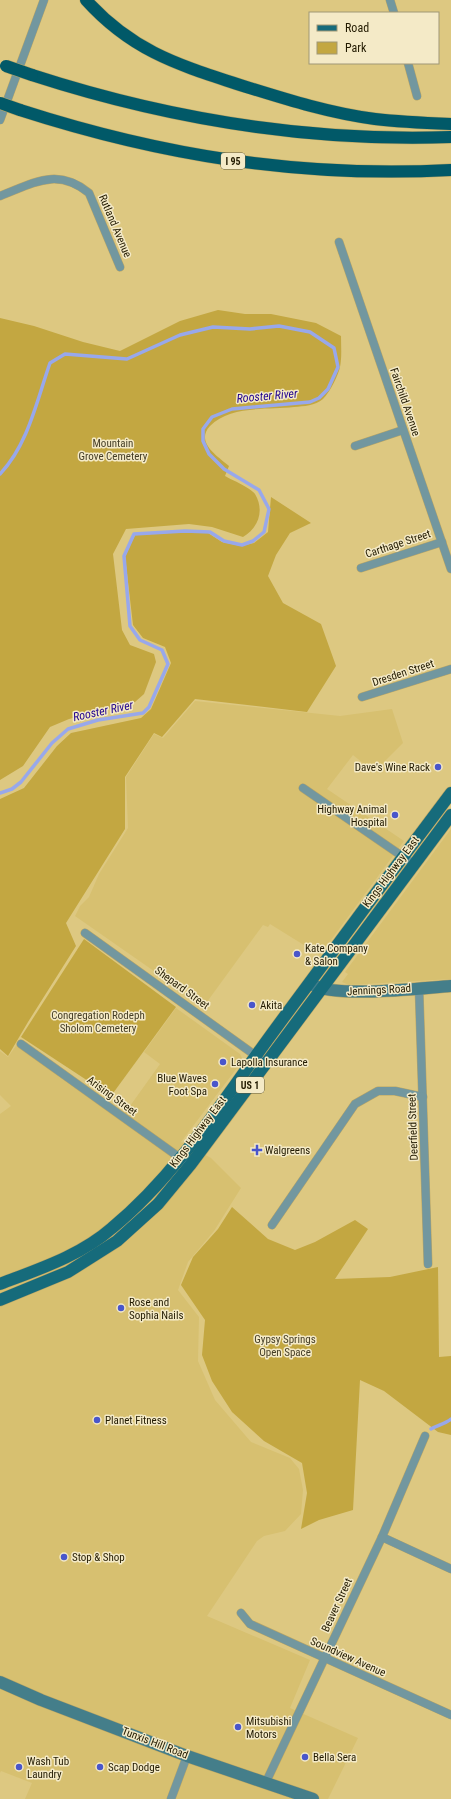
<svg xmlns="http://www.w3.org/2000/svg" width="451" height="1799" font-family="'Roboto Condensed',sans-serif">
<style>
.built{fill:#d7c070}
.green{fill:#c3a741}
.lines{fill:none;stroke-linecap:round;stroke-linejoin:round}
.stream{stroke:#98a8eb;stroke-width:3.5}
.street-casing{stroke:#b8a567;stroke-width:9}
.secondary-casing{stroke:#b8a567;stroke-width:13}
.primary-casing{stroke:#b8a567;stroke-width:13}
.highway-casing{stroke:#b8a567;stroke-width:13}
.street{stroke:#72979f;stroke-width:8}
.secondary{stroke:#447e8a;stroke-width:12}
.primary{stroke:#166b7b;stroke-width:12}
.highway{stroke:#015968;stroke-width:12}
.highway-bridge-casing{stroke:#b8a567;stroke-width:13;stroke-linecap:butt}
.highway-bridge{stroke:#015968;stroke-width:12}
.poi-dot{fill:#4956cb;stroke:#f4eac7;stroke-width:1.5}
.labels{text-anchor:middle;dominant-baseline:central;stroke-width:3;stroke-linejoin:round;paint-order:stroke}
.shield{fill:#f4eac7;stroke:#61583c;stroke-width:1}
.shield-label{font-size:10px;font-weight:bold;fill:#221a00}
.street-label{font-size:11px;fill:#221a00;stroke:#f4eac7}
.park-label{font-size:11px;fill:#453e26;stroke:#f4eac7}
.poi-label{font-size:11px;fill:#221a00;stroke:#f4eac7;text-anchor:start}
.water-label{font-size:12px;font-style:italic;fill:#1f008e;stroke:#f4eac7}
</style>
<rect width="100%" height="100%" fill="#ddc881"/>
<g class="built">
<path d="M195 701 340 716 392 709 403 743 374 772 353 755 327 789 404 841 320 955 270 924 268 927 263 925 204 1006 75 916 80 906 89 897 99 874 128 828 126 777 154 734 163 738Z"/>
<path d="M451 829V979L349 985 342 982 348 974 345 972Z"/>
<path d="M176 1008 240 1054 243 1060 181 1142 211 1158 241 1188 214 1231 188 1262 178 1290 199 1317 198 1361 215 1400 251 1442 290 1458 299 1469 303 1490 301 1514 285 1531 264 1536 257 1541 207 1616 310 1660 290 1708 358 1738 328 1799H25L32 1783 1 1771 0 1773V1114L11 1106 0 1095V1051L8 1057 18 1043 59 1077 120 1120 160 1064 144 1052Z"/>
</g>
<g class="green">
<path d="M218 310 245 314H271L316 323 341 336C341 346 342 357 340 367 338 376 330 392 323 399 315 406 304 406 294 407 268 410 230 405 210 426 195 442 217 456 229 466L225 476C232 480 251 488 255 494 265 511 258 528 243 537L212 527 189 524 126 529 113 554 122 630 130 645 154 654 156 662 144 694 135 702 69 719 50 727 23 766 0 780V318L34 326 83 342 120 351 180 321Z"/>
<path d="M271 497 311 523 290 533 276 555 268 576 283 603 321 624 336 666 307 712 195 699 162 737 154 733 125 777V829L66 923 76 946 28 1022 8 1056 0 1049V799L24 788 57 746 71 733 141 718 151 709 171 663 165 647 143 638 133 625 125 556 135 535 185 532 208 533 222 542 241 546 254 543 268 532Z"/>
<path d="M84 939 176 1007 111 1096 21 1037Z"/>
<path d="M232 1207 268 1239 295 1250 315 1242 355 1220 368 1229 335 1279 390 1277 438 1267 439 1357 451 1356V1435L438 1432 384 1391 360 1380 353 1510 319 1520 301 1529 307 1493 302 1463 264 1441 232 1412 212 1381 202 1355 205 1320 181 1285 193 1257 218 1229Z"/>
</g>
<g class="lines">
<g class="stream">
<path d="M0 474C28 445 37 400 50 363L65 354 127 359 180 335 213 327 250 329 279 326 310 332 334 348 338 367 328 389 319 398 310 402 232 409 212 417 203 429V441L209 454 224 469 259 490 269 509 264 532 253 541 242 545 224 541 210 532 185 531 134 534 124 556 130 626 140 640 162 650 168 664 149 707 143 713 98 720 68 729 52 743 21 782 12 789 0 793"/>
<path d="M431 1429C438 1425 445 1424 451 1419"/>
</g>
<defs>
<g id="street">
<path d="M390 0 394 13"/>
<path d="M408 63 417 96"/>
<path d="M0 120 44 0"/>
<path d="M0 196C34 183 57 167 89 193L120 267"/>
<path d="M339 242 451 569"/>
<path d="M355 446 403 430"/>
<path d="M361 568 442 542"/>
<path d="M362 697 451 669"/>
<path d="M303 788 415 865"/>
<path d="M85 933 259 1058"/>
<path d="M419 988 428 1264"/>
<path d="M21 1044 183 1160"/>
<path d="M272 1225 355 1104 378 1091H395L423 1097"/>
<path d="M382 1537 451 1569"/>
<path d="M241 1613 250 1624 451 1715"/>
<path d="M266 1782 382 1537 425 1436"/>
<path d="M171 1799 187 1756"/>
</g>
<g id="secondary">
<path d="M313 985C337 998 421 988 451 986"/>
<path d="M0 1682 41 1700 187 1756 313 1799"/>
</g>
<g id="primary">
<path d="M0 1284C39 1269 80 1256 112 1228 175 1176 220 1105 268 1039 328 957 389 875 451 793"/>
<path d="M0 1300 68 1272 117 1241 158 1204 191 1164 451 815"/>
</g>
<g id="highway">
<path d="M86 0C131 50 176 64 237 84 282 98 328 113 375 119 401 122 426 123 451 124"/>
<path d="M32 75C168 119 308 142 451 137"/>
<path d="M20 110C163 156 301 178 451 170"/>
</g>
</defs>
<use href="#street" class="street-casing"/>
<use href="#secondary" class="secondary-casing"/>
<use href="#primary" class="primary-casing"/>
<use href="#highway" class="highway-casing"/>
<use href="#street" class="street"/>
<use href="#secondary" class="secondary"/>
<use href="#primary" class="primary"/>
<use href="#highway" class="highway"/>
<defs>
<g id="highway-bridge">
<path d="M6 66 32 75"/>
<path d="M0 103 20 110"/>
</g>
</defs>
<use href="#highway-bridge" class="highway-bridge-casing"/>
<use href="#highway-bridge" class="highway-bridge"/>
</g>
<g class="poi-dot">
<circle cx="438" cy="767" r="4"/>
<circle cx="395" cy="815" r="4"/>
<circle cx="297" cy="954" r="4"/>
<circle cx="252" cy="1005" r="4"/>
<circle cx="223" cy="1062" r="4"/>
<circle cx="215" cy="1084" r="4"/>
<path d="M255 1144h4v4h4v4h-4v4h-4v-4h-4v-4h4z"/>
<circle cx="121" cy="1308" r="4"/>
<circle cx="97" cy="1420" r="4"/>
<circle cx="64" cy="1557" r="4"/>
<circle cx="238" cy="1727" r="4"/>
<circle cx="305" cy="1757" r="4"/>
<circle cx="19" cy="1767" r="4"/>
<circle cx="100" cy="1767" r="4"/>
</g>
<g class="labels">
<g class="shield">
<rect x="221" y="153" width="24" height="16" rx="3"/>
<rect x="236" y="1077" width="28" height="16" rx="3"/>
</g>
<g class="shield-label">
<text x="233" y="161">I 95</text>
<text x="250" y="1085">US 1</text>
</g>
<g class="street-label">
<text transform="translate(115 226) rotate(67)">Rutland Avenue</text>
<text transform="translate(405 402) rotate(71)">Fairchild Avenue</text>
<text transform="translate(398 544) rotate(-18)">Carthage Street</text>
<text transform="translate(403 673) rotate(-18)">Dresden Street</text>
<text transform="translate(391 872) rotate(-53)">Kings Highway East</text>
<text transform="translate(182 988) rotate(36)">Shepard Street</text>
<text transform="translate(379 990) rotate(-3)">Jennings Road</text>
<text transform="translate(112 1096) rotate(36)">Arising Street</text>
<text transform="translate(413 1127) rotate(-92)">Deerfield Street</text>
<text transform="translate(198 1132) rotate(-53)">Kings Highway East</text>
<text transform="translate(337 1605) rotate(-65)">Beaver Street</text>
<text transform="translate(348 1657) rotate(24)">Soundview Avenue</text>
<text transform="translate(155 1743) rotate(21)">Tunxis Hill Road</text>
</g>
<g class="park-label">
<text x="113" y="443">Mountain<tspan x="113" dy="13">Grove Cemetery</tspan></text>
<text x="98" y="1015">Congregation Rodeph<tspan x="98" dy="13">Sholom Cemetery</tspan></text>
<text x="285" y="1339">Gypsy Springs<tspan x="285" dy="13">Open Space</tspan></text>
</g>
<g class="poi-label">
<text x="430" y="767" text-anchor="end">Dave's Wine Rack</text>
<text x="387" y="809" text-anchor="end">Highway Animal<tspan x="387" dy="13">Hospital</tspan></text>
<text x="305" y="948">Kate Company<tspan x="305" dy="13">&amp; Salon</tspan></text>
<text x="260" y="1005">Akita</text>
<text x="231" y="1062">Lapolla Insurance</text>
<text x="207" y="1078" text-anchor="end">Blue Waves<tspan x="207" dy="13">Foot Spa</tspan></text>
<text x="265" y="1150">Walgreens</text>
<text x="129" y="1302">Rose and<tspan x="129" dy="13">Sophia Nails</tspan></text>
<text x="105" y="1420">Planet Fitness</text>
<text x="72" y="1557">Stop &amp; Shop</text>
<text x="246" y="1721">Mitsubishi<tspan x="246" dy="13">Motors</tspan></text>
<text x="313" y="1757">Bella Sera</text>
<text x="27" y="1761">Wash Tub<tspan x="27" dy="13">Laundry</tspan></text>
<text x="108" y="1767">Scap Dodge</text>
</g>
<g class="water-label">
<text transform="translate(267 396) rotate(-5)">Rooster River</text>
<text transform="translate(103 711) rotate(-12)">Rooster River</text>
</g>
</g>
<rect x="309" y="12" width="130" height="52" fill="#f4eac7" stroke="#a09777"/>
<rect x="317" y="25" width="20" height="6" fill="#166b7b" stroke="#a09777"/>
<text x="345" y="32" font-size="12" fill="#221a00">Road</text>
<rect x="317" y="42" width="20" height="12" fill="#c3a741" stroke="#a09777"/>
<text x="345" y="52" font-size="12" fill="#221a00">Park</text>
</svg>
